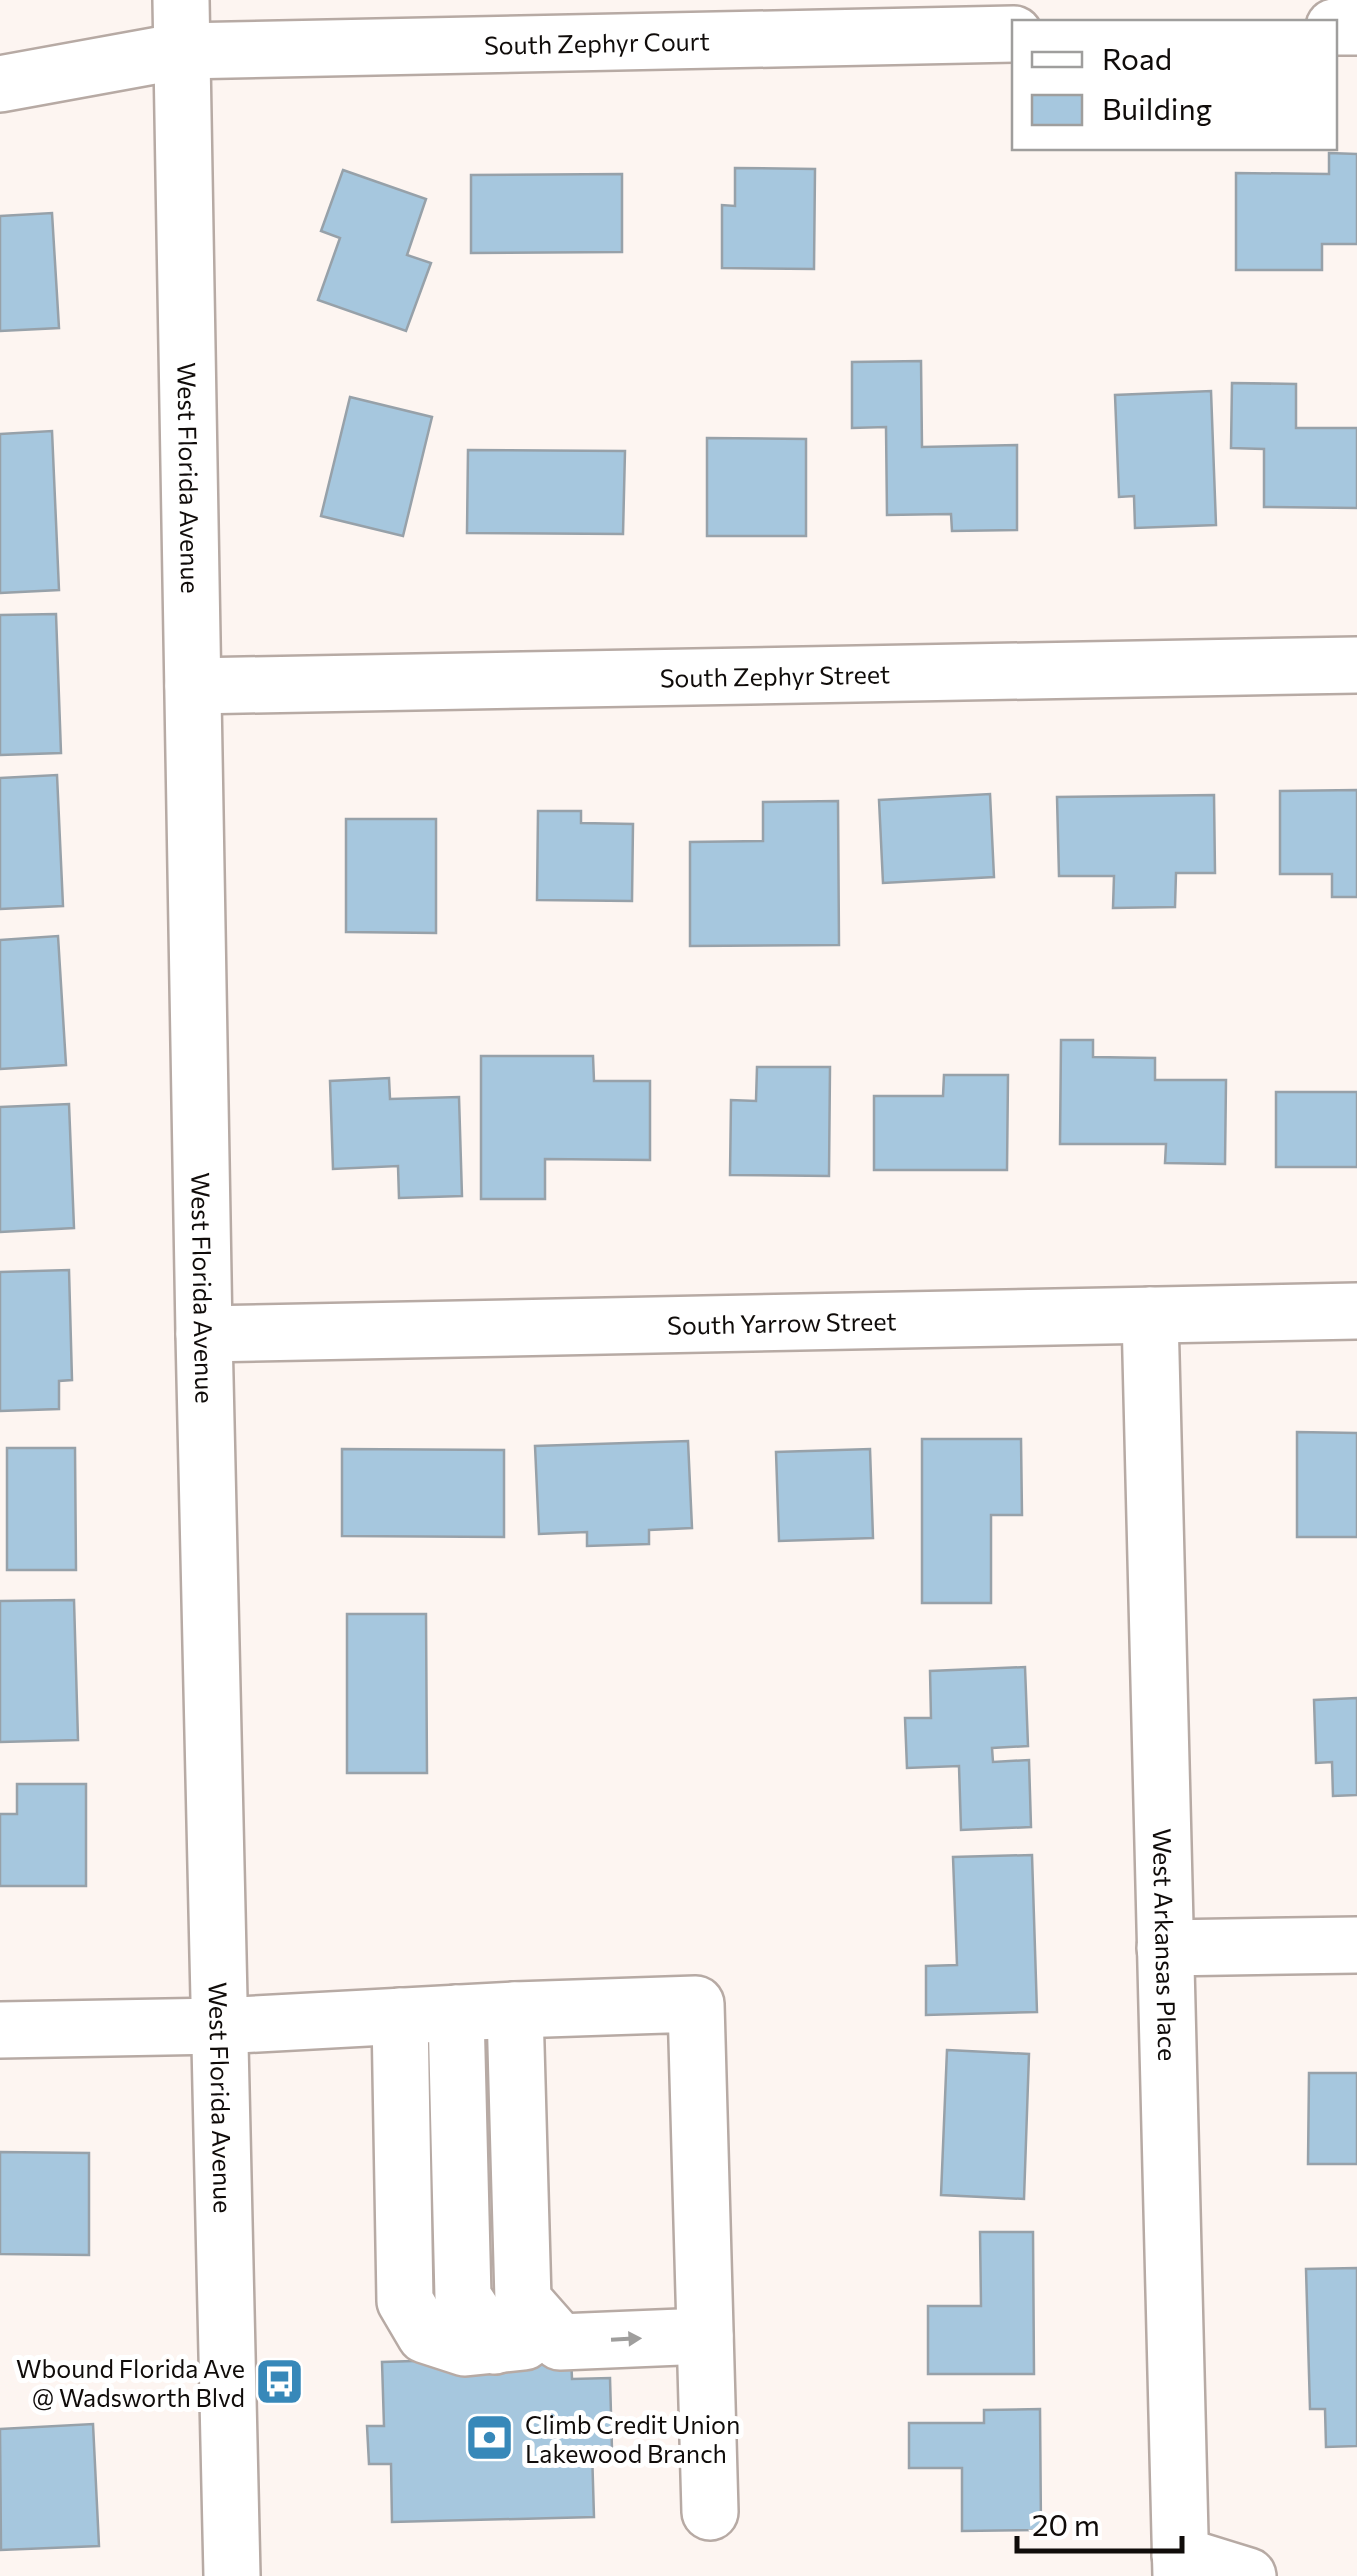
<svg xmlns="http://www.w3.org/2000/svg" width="1357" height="2576" font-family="Commissioner,sans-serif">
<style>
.building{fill:#a6c7de;stroke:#97a1a9;stroke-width:2.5}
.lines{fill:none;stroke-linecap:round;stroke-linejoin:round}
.minor-casing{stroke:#b7aaa4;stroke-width:60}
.minor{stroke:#fff;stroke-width:55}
.oneway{fill:#9f9e9d}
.labels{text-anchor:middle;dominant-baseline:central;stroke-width:10;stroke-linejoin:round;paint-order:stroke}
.street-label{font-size:25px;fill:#100c0a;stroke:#fff}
.poi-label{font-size:25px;fill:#100c0a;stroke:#fff;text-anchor:end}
</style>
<rect width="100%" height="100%" fill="#fdf5f1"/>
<g class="building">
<path d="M1329 153 1357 154V244H1322V270H1236V173L1329 174Z"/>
<path d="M735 168 815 169 814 269 722 268V205L735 206Z"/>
<path d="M343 170 426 199 407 255 431 263 406 331 318 300 340 238 321 231Z"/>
<path d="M622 174V252L471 253V175Z"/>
<path d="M52 213 59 328 0 331V216Z"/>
<path d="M921 361 922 447 1017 445V530L952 531 951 514 887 515 886 427 852 428V362Z"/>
<path d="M1232 383 1296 384V428H1357V508L1264 507V449L1231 448Z"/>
<path d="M1211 391 1216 525 1135 528 1134 496 1119 497 1115 395Z"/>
<path d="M350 397 432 417 403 536 321 516Z"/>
<path d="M52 431 59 590 0 593V434Z"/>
<path d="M707 438 806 439V536H707Z"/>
<path d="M468 450 625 451 623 534 467 533Z"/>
<path d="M56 614 61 753 0 755V615Z"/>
<path d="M57 775 63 906 0 909V778Z"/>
<path d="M1357 790V897H1332V874H1280V791Z"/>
<path d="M990 794 994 877 883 883 879 800Z"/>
<path d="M1214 795 1215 873H1176L1175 907 1113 908 1114 876H1059L1057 797Z"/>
<path d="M838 801 839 945 690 946V842L763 841V802Z"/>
<path d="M538 811H581V823L633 824 632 901 537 900Z"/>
<path d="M346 819H436V933L346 932Z"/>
<path d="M58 936 66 1065 0 1069V940Z"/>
<path d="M1061 1040H1093V1057L1155 1058V1080H1226L1225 1164 1165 1163 1166 1144H1060Z"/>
<path d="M481 1056H593L594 1081H650V1160L545 1159V1199H481Z"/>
<path d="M757 1067H830L829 1176 730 1175 731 1100 756 1101Z"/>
<path d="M944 1075H1008L1007 1170H874V1096H943Z"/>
<path d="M389 1078 390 1099 459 1097 462 1196 399 1198 398 1166 333 1169 330 1081Z"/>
<rect x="1276" y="1092" width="81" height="75"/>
<path d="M69 1104 74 1228 0 1232V1107Z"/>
<path d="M69 1270 72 1380 59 1381V1409L0 1411V1272Z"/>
<path d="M1297 1432 1357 1433V1537H1297Z"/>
<path d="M922 1439H1021L1022 1515H991V1603H922Z"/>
<path d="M688 1441 692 1528 649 1530V1544L587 1546V1532L539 1534 535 1446Z"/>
<path d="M7 1448H75L76 1570H7Z"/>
<path d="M342 1449 504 1450V1537L342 1536Z"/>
<path d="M870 1449 873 1538 779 1541 776 1452Z"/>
<path d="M74 1600 78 1740 0 1742V1601Z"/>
<path d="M347 1614H426L427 1773H347Z"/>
<path d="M1025 1667 1028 1746 992 1748 993 1762 1029 1760 1031 1827 961 1830 959 1766 907 1768 905 1718H931L930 1671Z"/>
<path d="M1357 1698V1795L1333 1796 1332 1762 1316 1763 1314 1700Z"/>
<path d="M17 1784H86V1886H0V1814H17Z"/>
<path d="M1032 1855 1037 2012 926 2015V1966L957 1965 953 1857Z"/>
<path d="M947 2050 1029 2054 1024 2199 941 2195Z"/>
<path d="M1309 2073H1357V2164H1308Z"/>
<path d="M0 2152 89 2153V2255L0 2254Z"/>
<path d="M980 2232H1033L1034 2374H928V2306H981Z"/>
<path d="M1357 2268V2446L1326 2447 1325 2409H1310L1306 2269Z"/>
<path d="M571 2356 572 2379 610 2378 612 2450H592L594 2517 392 2522 391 2464H369L367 2426H384L382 2362Z"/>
<path d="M1040 2409 1041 2530 962 2531V2468H909V2423H984V2410Z"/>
<path d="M93 2424 99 2546 1 2550 0 2429Z"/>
</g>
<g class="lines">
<defs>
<g id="minor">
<path id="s1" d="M181 0 204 1334 232 2576"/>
<path d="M1334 27H1357"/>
<path id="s2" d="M0 84 181 51 1014 34"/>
<path id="s3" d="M193 686 1357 665"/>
<path id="s4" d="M1150 1315 1181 2576"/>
<path id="s5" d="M204 1334 1357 1311"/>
<path d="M1165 1948 1357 1945"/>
<path d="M515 2010 523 2300 560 2342 705 2336"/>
<path d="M456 2013 463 2297 495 2346"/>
<path d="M400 2016 405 2301 425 2335 465 2348 524 2342"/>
<path d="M0 2030 220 2026 515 2010 696 2004 710 2512"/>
<path d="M1180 2555 1248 2576"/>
</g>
</defs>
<use href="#minor" class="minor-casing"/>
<use href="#minor" class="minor"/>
</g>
<defs><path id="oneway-solid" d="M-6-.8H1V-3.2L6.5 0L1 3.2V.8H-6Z" transform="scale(2.5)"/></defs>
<use class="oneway" href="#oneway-solid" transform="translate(626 2339) rotate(-3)"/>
<defs>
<symbol id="bus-square" viewBox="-11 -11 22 22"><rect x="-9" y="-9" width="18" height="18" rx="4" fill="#3788b9" stroke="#fff"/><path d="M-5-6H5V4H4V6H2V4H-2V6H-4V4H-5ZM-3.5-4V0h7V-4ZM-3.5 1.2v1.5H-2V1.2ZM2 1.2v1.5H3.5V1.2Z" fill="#fff"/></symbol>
<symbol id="bank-square" viewBox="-11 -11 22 22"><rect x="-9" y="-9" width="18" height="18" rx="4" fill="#3788b9" stroke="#fff"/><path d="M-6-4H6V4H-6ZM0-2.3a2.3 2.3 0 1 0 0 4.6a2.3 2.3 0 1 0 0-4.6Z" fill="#fff"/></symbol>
</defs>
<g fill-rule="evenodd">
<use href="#bus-square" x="252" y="2354" width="55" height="55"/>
<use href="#bank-square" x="462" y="2410" width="55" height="55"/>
</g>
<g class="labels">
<g class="street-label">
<text stroke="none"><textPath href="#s2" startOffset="600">South Zephyr Court</textPath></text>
<text stroke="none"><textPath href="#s1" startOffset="478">West Florida Avenue</textPath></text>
<text stroke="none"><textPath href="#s3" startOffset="582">South Zephyr Street</textPath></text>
<text stroke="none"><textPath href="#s1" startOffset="1288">West Florida Avenue</textPath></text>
<text stroke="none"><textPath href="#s5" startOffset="578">South Yarrow Street</textPath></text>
<text stroke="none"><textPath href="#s4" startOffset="630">West Arkansas Place</textPath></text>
<text stroke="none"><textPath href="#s1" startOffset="2098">West Florida Avenue</textPath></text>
</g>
<g class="poi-label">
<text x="245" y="2368">Wbound Florida Ave<tspan x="245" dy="29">@ Wadsworth Blvd</tspan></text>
<text x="525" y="2424" text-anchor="start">Climb Credit Union<tspan x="525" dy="29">Lakewood Branch</tspan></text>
</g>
</g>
<rect x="1012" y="20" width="325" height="130" fill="#ffffff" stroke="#9f9e9d" stroke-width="2.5"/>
<rect x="1032" y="52" width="50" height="15" fill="#ffffff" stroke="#9f9e9d" stroke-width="2.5"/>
<text x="1102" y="70" font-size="30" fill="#100c0a">Road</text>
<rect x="1032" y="95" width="50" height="30" fill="#a6c7de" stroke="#9f9e9d" stroke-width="2.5"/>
<text x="1102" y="120" font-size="30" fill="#100c0a">Building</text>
<path d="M1017 2536v15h165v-15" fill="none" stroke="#100c0a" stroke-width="5"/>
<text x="1032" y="2536" font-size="30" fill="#100c0a" stroke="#ffffff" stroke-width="8" paint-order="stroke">20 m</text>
</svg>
